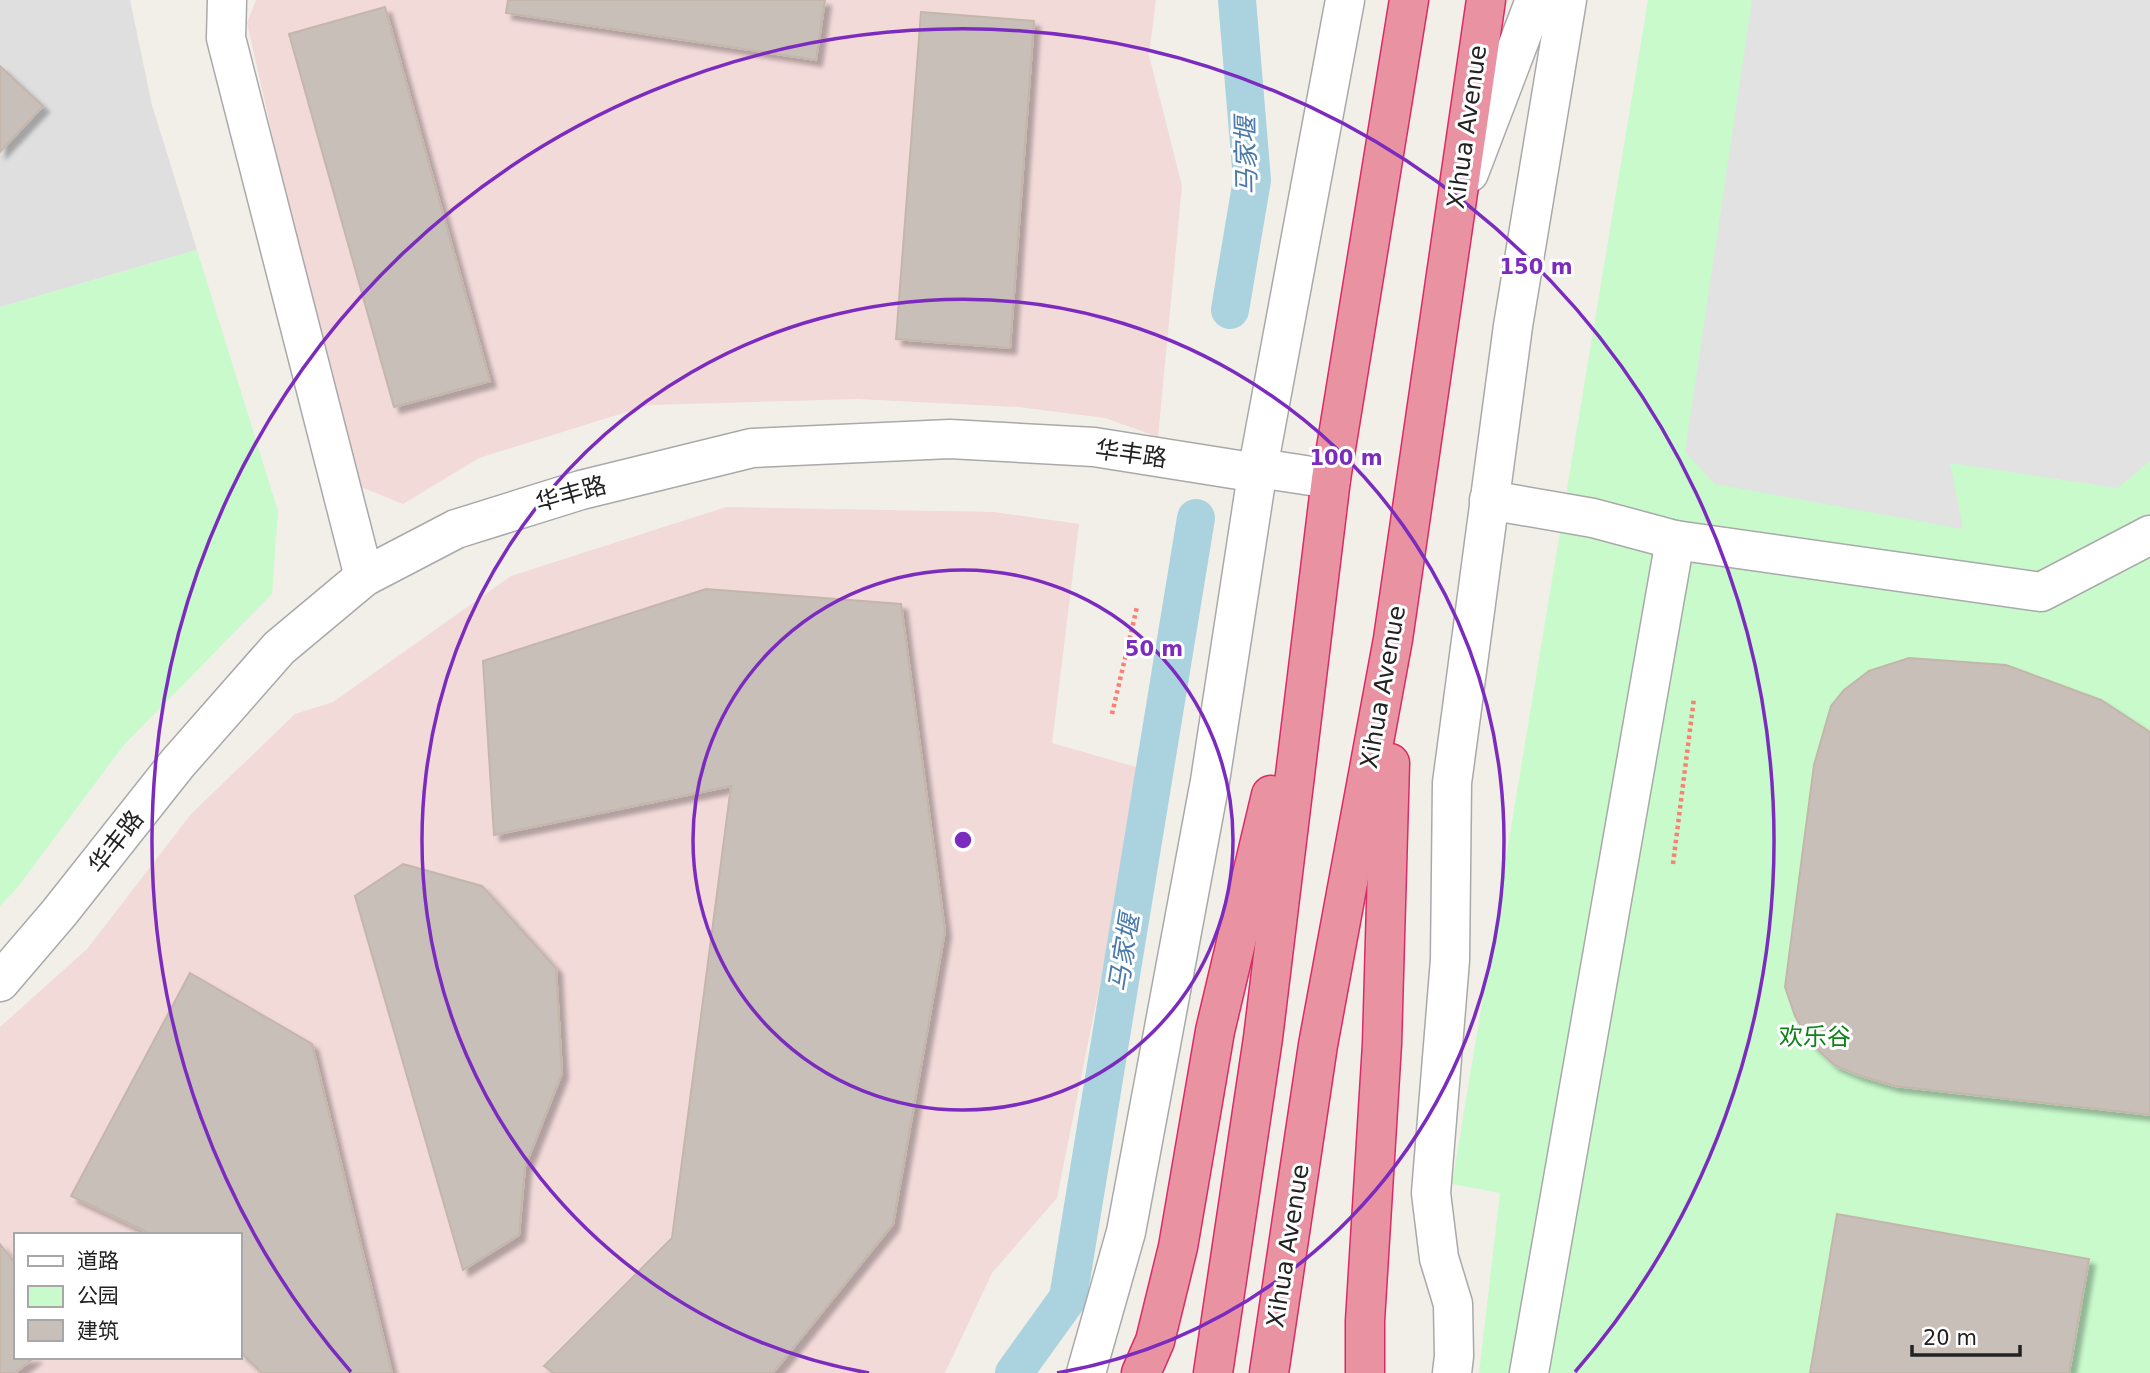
<svg xmlns="http://www.w3.org/2000/svg" width="2150" height="1373" font-family="'DejaVu Sans','Noto Sans SC',sans-serif">
<style>
.residential{fill:#e0dfdf}
.commercial{fill:#f2dad9;fill-rule:evenodd}
.park{fill:#c8facc}
.parking{fill:#e2e2e2}
.lines{fill:none;stroke-linecap:round;stroke-linejoin:round}
.canal{stroke:#aad3df;stroke-width:38}
.building{fill:#c7bfb8;stroke:#c4b6ab;stroke-width:2;filter:url(#shadow)}
.minor-casing{stroke:#a9a9a9;stroke-width:41}
.highway-casing{stroke:#dc2a67;stroke-width:41}
.path{stroke:#fa8072;stroke-width:4.5;stroke-dasharray:3.5 3.5;stroke-linecap:butt}
.minor{stroke:#fff;stroke-width:38}
.highway{stroke:#e892a2;stroke-width:38}
.ring{fill:none;stroke:#7b2cbf;stroke-width:3.5}
.labels{text-anchor:middle;dominant-baseline:central;stroke-width:6;stroke-linejoin:round;paint-order:stroke}
.street-label{font-size:24px;fill:#222;stroke:#fff}
.park-label{font-size:24px;fill:#0c8416;stroke:#fff}
.water-label{font-size:26px;font-style:italic;fill:#4a7aab;stroke:#fff}
.centre{fill:#7b2cbf;stroke:#fff;stroke-width:3.5}
.ring-label{font-size:21px;text-anchor:middle;font-weight:bold;fill:#7b2cbf;stroke:#fff;stroke-width:6;stroke-linejoin:round;paint-order:stroke}
</style>
<defs>
<filter id="shadow"><feDropShadow dx="6" dy="6" stdDeviation="2" flood-color="#0004"/></filter>
</defs>
<rect width="100%" height="100%" fill="#f2efe9"/>
<path class="residential" d="M0 0H130L152 105 197 250 0 307Z"/>
<g class="commercial">
<path d="M256 0H1156L1149 55 1182 186 1158 437 1105 418 1018 407 857 399 649 405 479 458 403 504 351 483 247 23Z"/>
<path d="M726 507 994 512 1079 524 1052 743 1143 769 1057 1198 992 1273 945 1373H0V1027L87 949 191 814 295 714 333 702 511 576ZM16 1235H240V1357H16Z"/>
</g>
<g class="park">
<path d="M1648 0H2150V1373H1479L1500 1193 1452 1184Z"/>
<path d="M197 250 278 511 272 594 123 746 17 888 0 906V307Z"/>
</g>
<path class="parking" d="M1752 0H2150V461L2118 488 1950 463 1963 529 1715 484 1685 452Z"/>
<g class="lines">
<g class="canal">
<path d="M1230 310 1252 180 1237 0"/>
<path d="M1014 1373 1068 1298 1196 518"/>
</g>
</g>
<g class="building">
<path d="M508 0H825L816 60 506 13Z"/>
<path d="M385 7 490 381 394 407 289 34Z"/>
<path d="M921 12 1034 21 1010 348 896 339Z"/>
<path d="M0 66 43 106 0 152Z"/>
<path d="M706 589 901 604 945 931 893 1224 773 1373H554L544 1366 672 1238 731 786 494 835 483 661Z"/>
<path d="M1909 658 2006 665 2101 700 2150 732V1115L1895 1086 1858 1075 1834 1065 1811 1043 1795 1016 1785 987 1814 765 1831 706 1844 690 1869 671Z"/>
<path d="M403 864 482 886 556 968 562 1073 525 1167 519 1235 463 1270 355 896Z"/>
<path d="M190 973 312 1044 392 1373H262L240 1352V1235H153L71 1196Z"/>
<path d="M1837 1214 2089 1259 2069 1373H1810Z"/>
<path d="M0 1244 16 1264V1357H35L15 1373H0Z"/>
</g>
<g class="lines">
<defs>
<g id="minor">
<path d="M227 0 226 38 364 577"/>
<path d="M1469 173 1535 0"/>
<path d="M1489 500 1593 518 1675 540 2041 592 2150 535"/>
<path d="M0 982 59 913 177 764 279 648 364 577 456 529 581 490 752 448 950 439 1094 447 1245 471 1258 468 1331 479"/>
<path d="M1086 1373 1126 1232 1210 781 1258 468 1345 0"/>
<path d="M1452 1373 1454 1356 1453 1304 1439 1258 1431 1193 1450 960 1452 783 1513 326 1567 0"/>
<path d="M1529 1373 1675 540"/>
</g>
<g id="highway">
<path d="M1141 1373 1155 1341 1178 1247 1215 1031 1271 795"/>
<path d="M1213 1373 1263 1038 1331 479 1409 0"/>
<path d="M1269 1373 1318 1045 1393 639 1486 0"/>
<path d="M1365 1373V1321L1382 1044 1390 763"/>
</g>
</defs>
<use href="#minor" class="minor-casing"/>
<use href="#highway" class="highway-casing"/>
<g class="path">
<path d="M1112 714 1137 607"/>
<path d="M1673 864 1694 698"/>
</g>
<use href="#minor" class="minor"/>
<use href="#highway" class="highway"/>
</g>
<g class="ring">
<circle cx="963" cy="840" r="270"/>
<path d="M869 1373A541 541 0 1 1 1057 1373"/>
<path d="M351 1372A811 811 0 1 1 1575 1372"/>
</g>
<g class="labels">
<g class="street-label">
<text transform="translate(1467 127) rotate(-82)">Xihua Avenue</text>
<text transform="translate(1131 454) rotate(8)">华丰路</text>
<text transform="translate(571 494) rotate(-16)">华丰路</text>
<text transform="translate(1383 687) rotate(-80)">Xihua Avenue</text>
<text transform="translate(116 842) rotate(-52)">华丰路</text>
<text transform="translate(1288 1246) rotate(-81)">Xihua Avenue</text>
</g>
<g class="park-label">
<text x="1815" y="1037">欢乐谷</text>
</g>
<g class="water-label">
<text transform="translate(1246 156) rotate(-91)">马家堰</text>
<text transform="translate(1124 953) rotate(-81)">马家堰</text>
</g>
</g>
<circle cx="963" cy="840" r="10" class="centre"/>
<g class="ring-label">
<text x="1536" y="274">150 m</text>
<text x="1346" y="465">100 m</text>
<text x="1154" y="656">50 m</text>
</g>
<rect x="14" y="1233" width="228" height="126" fill="#ffffff" stroke="#a7a7a7" stroke-width="2"/>
<rect x="28" y="1256" width="35" height="10" fill="#ffffff" stroke="#a7a7a7" stroke-width="2"/>
<text x="77" y="1268" font-size="21" fill="#222222">道路</text>
<rect x="28" y="1286" width="35" height="21" fill="#c8facc" stroke="#a7a7a7" stroke-width="2"/>
<text x="77" y="1303" font-size="21" fill="#222222">公园</text>
<rect x="28" y="1320" width="35" height="21" fill="#c7bfb8" stroke="#a7a7a7" stroke-width="2"/>
<text x="77" y="1338" font-size="21" fill="#222222">建筑</text>
<path d="M1912 1345v10h108v-10" fill="none" stroke="#222222" stroke-width="3.5"/>
<text x="1923" y="1345" font-size="21" fill="#222222" stroke="#ffffff" stroke-width="5" paint-order="stroke">20 m</text>
</svg>
